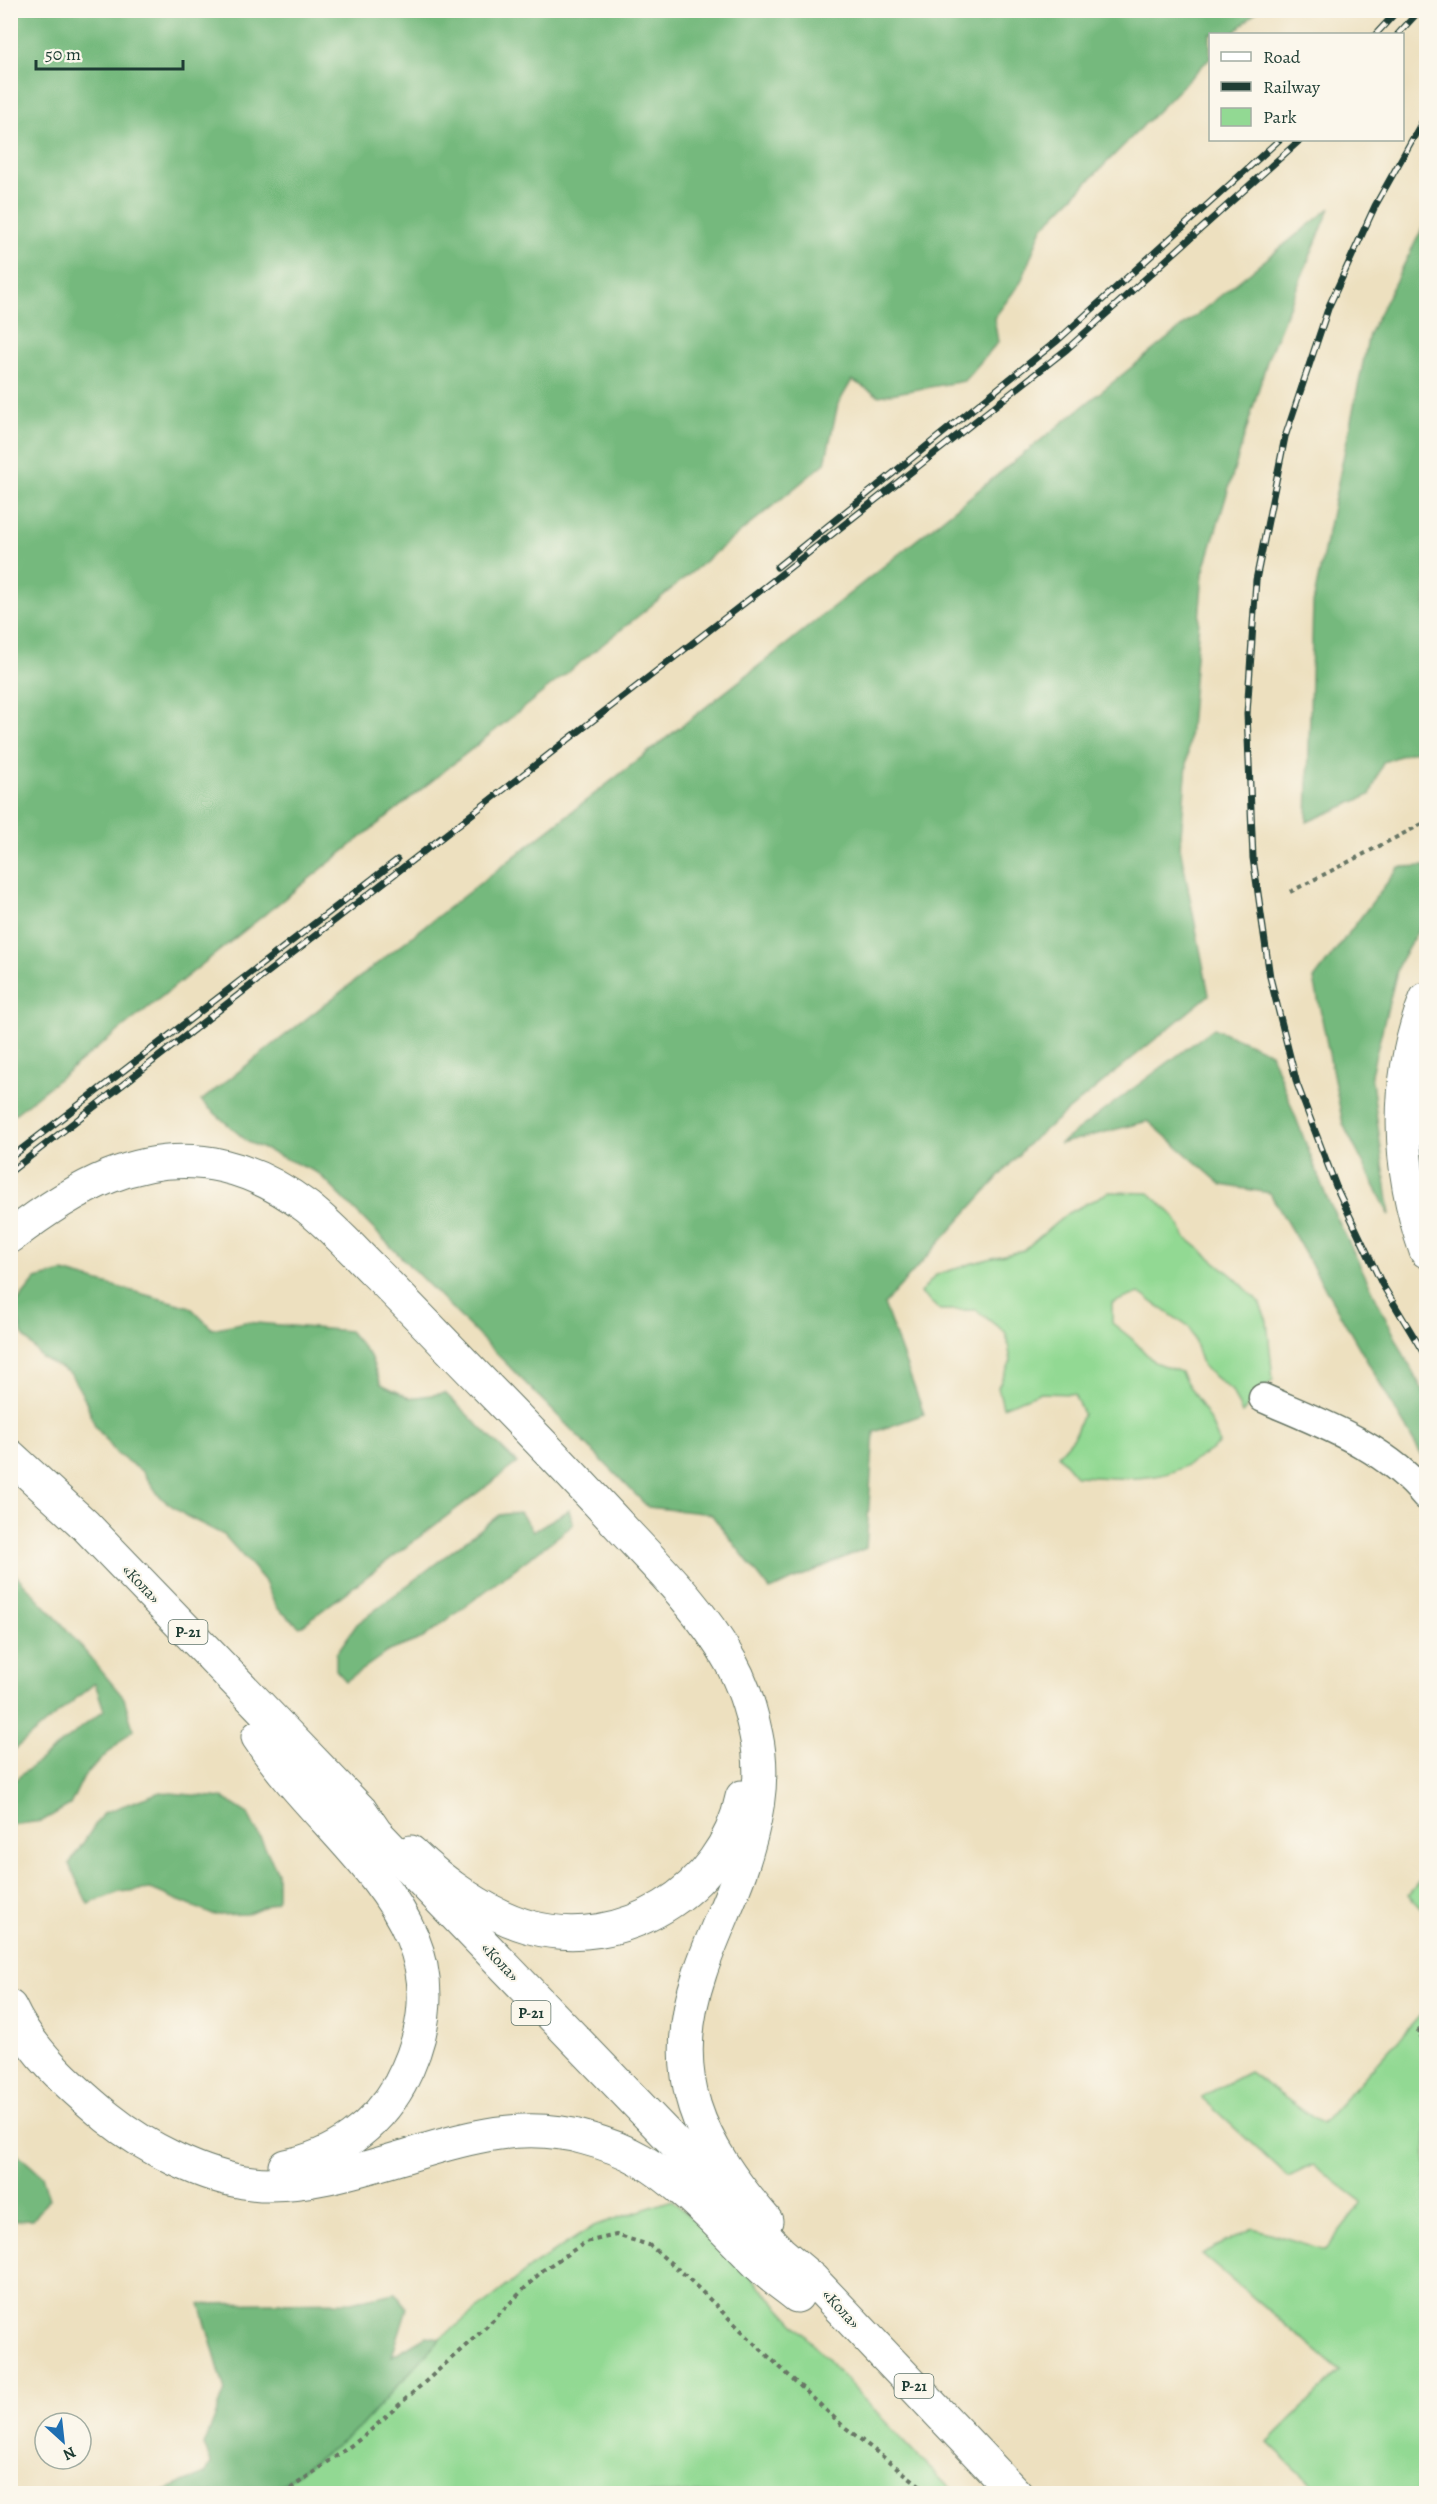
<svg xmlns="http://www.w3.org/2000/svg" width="1437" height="2504" font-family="Alegreya,serif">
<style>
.green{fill:#92d993;stroke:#588b64;stroke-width:1.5}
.forest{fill:#75b97d;stroke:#4a7b58;stroke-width:1.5}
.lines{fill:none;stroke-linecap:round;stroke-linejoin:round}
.minor-casing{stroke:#677665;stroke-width:31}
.major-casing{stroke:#677665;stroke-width:35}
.highway-casing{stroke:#677665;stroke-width:35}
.path{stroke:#677665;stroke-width:4;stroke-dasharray:4.5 4.5;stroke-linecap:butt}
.minor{stroke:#fff;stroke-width:28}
.major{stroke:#fff;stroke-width:33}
.highway{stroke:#fff;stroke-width:33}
.rail-casing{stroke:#1f3d34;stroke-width:7}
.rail{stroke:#fbf7ec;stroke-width:4.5;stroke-dasharray:14;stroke-linecap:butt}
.labels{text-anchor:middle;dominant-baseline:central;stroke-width:4.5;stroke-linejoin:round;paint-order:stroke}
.shield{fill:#fbf7ec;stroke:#61756b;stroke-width:1.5}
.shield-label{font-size:15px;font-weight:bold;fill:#1f3d34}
.street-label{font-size:16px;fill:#1f3d34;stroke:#fbf7ec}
</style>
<rect width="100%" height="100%" fill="#fbf7ec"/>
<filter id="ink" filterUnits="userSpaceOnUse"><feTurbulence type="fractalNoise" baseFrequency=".0167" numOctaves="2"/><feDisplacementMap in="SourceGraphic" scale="12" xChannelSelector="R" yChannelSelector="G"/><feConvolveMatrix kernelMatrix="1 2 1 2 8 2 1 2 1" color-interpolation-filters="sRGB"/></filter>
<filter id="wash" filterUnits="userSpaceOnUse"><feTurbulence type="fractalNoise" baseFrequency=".008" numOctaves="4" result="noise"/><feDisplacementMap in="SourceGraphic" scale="24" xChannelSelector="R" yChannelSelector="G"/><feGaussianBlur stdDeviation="1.35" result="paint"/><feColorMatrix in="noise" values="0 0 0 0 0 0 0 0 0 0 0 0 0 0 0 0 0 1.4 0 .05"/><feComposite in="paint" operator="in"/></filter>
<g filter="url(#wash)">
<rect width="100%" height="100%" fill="#ede0bf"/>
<g class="green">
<path d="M1109 1192 1149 1193 1174 1216 1186 1238 1234 1277 1259 1302 1267 1321 1273 1380 1242 1413 1232 1391 1203 1367 1190 1328 1139 1293 1112 1303V1323L1131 1338 1154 1362 1181 1372C1193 1396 1212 1417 1219 1444 1203 1456 1181 1471 1161 1475 1134 1481 1103 1477 1076 1476L1058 1455 1074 1437 1083 1414 1074 1394 1039 1393 1003 1407 998 1387 1011 1361 1006 1333 976 1310H940L920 1293 936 1275 973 1263 1024 1250 1068 1213Z"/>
<path d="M1426 1873V1914L1408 1895Z"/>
<path d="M1426 2009V2493H1321L1268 2442 1340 2371 1202 2254 1253 2228 1325 2250 1362 2202 1313 2165 1288 2177 1201 2097 1249 2072 1322 2124Z"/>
<path d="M672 2200C773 2291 857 2399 955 2493L268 2494 358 2429 441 2338 536 2263 594 2226Z"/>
</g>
<g class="forest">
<path d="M11 10H1257V11L1233 34H1210V58L1042 228 1021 282 994 318 998 342 964 381 879 396 852 380 838 404 825 463 642 613 11 1117Z"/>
<path d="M1330 208 1268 358 1203 573 1180 847 1209 995 1030 1142 884 1304 924 1414 874 1432 866 1548 770 1590 711 1514 648 1507 318 1173 248 1142 201 1101 788 643Z"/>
<path d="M1426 221V747L1383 762 1370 795 1307 822 1313 603 1369 334Z"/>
<path d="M1426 866V917L1399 963 1371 1074 1390 1216 1343 1124 1314 979 1399 867Z"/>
<path d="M1214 1028 1271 1053 1326 1196 1407 1361 1426 1396V1463L1270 1193 1222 1185 1148 1121 1059 1144Z"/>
<path d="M63 1272 190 1307 212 1329 245 1322 349 1331 370 1356 381 1384 410 1398 445 1393 517 1463 300 1627 277 1608 264 1580 224 1535 186 1516 160 1497 143 1472 117 1454 95 1426 85 1399 70 1373 42 1358 22 1334 15 1305 36 1279Z"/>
<path d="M569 1510 573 1525 423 1638 387 1652 346 1681 336 1670V1654L357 1624 499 1515 520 1512 533 1531Z"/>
<path d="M11 1570 63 1625 124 1698 133 1729 84 1776 70 1805 42 1821 11 1825V1783L104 1710 95 1683 11 1752Z"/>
<path d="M160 1792 223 1798 248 1814 277 1871V1901L246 1914 213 1915 151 1889 119 1892 88 1904 69 1864 103 1813Z"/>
<path d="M11 2148 42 2176 49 2199 33 2220 11 2221Z"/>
<path d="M395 2293 407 2308 392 2356 426 2336 441 2338 358 2429 273 2491 268 2494 158 2493 205 2474 211 2463 204 2445 225 2391 200 2304 351 2302Z"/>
</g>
</g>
<g filter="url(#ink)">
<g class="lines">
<defs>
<path id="minor" d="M1263 1398C1322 1424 1384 1445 1426 1496"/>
<g id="major">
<path d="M10 1237C72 1189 142 1147 223 1166 253 1173 283 1189 307 1207 331 1226 352 1249 374 1271 411 1308 447 1346 483 1383 532 1433 580 1483 628 1535 665 1574 704 1614 730 1661 743 1684 751 1710 756 1735 766 1781 755 1828 740 1872 728 1906 711 1939 700 1973 665 2076 699 2143 766 2221"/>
<path d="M258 1737C332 1850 483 1927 400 2084 376 2127 334 2157 285 2166"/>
<path d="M411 1852C443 1883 487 1915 530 1927 621 1952 724 1891 742 1797"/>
<path d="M10 2007C30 2051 71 2087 107 2117 144 2147 204 2178 252 2183 300 2189 363 2169 410 2155 467 2137 525 2121 585 2138 604 2143 624 2150 641 2160 687 2187 723 2230 761 2267 772 2278 785 2286 797 2296"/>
</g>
<g id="highway">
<path d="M1426 999C1394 1080 1397 1169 1426 1251"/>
<path d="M10 1456 85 1525 361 1811 376 1833 780 2252 812 2279 1016 2494"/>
</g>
</defs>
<use href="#minor" class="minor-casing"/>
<use href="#major" class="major-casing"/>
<use href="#highway" class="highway-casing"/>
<g class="path">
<path d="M1290 892 1426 822"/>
<path d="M1426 2022 1417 2033 1426 2041"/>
<path d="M283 2494 363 2437 481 2332 543 2270 586 2242 616 2235 649 2245 685 2275 754 2343 842 2425 931 2494"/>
</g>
<use href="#minor" class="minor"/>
<use href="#major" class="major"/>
<use href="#highway" class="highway"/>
<defs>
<g id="rail">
<path d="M1376 34 1398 10"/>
<path d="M1398 34 1420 10"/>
<path d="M1426 115 1375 206 1329 306 1285 437 1256 580 1247 714 1253 858 1270 977 1297 1084 1337 1189 1382 1284 1426 1357"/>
<path d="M777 567 1058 340 1279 140"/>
<path d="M10 1158 397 860"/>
<path d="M10 1172 765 587 1067 349 1300 140"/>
</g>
</defs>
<use href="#rail" class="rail-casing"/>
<use href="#rail" class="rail"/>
</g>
</g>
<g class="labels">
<g class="shield">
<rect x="168.5" y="1620" width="39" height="24" rx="4.5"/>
<rect x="511.5" y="2001" width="39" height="24" rx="4.5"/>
<rect x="894.5" y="2374" width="39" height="24" rx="4.5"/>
</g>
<g class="shield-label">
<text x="188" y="1632">Р-21</text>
<text x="531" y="2013">Р-21</text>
<text x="914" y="2386">Р-21</text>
</g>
<g class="street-label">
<text transform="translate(141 1584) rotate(46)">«Кола»</text>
<text transform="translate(500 1962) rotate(46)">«Кола»</text>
<text transform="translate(841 2309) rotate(47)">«Кола»</text>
</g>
</g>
<rect width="1437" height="2504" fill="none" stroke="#fbf7ec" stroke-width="36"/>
<rect x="1209" y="33" width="195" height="108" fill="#fbf7ec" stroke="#a3ada2" stroke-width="1.5"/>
<rect x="1221" y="52" width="30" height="9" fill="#ffffff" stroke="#a3ada2" stroke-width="1.5"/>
<text x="1263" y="63" font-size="18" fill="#1f3d34">Road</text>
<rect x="1221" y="82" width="30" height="9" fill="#1f3d34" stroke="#a3ada2" stroke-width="1.5"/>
<text x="1263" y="93" font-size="18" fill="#1f3d34">Railway</text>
<rect x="1221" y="108" width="30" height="18" fill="#92d993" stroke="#a3ada2" stroke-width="1.5"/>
<text x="1263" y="123" font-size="18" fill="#1f3d34">Park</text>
<g transform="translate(63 2441) rotate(153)"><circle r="28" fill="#fbf7ec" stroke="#a3ada2" stroke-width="1.5"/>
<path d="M0-4.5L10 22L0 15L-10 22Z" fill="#1f6fb2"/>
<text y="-9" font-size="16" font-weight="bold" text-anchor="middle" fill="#1f3d34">N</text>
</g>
<path d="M36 60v9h147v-9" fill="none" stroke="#1f3d34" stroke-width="3"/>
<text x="45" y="60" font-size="18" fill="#1f3d34" stroke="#fbf7ec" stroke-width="4.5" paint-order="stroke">50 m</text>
</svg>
